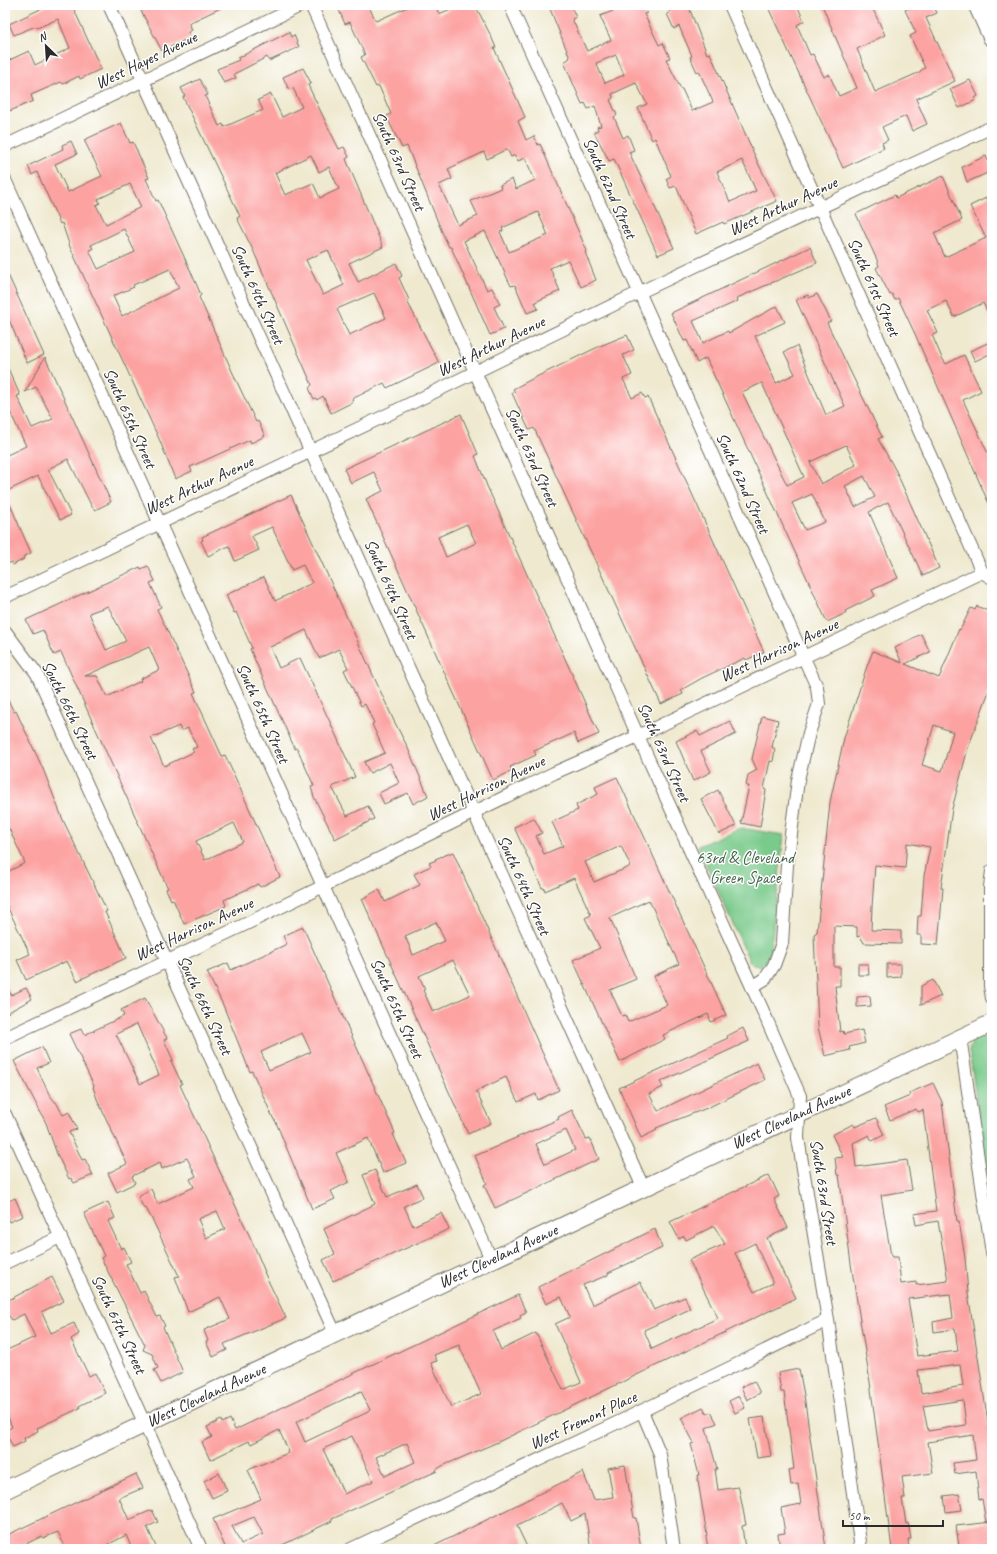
<svg xmlns="http://www.w3.org/2000/svg" width="997" height="1554" font-family="Caveat,sans-serif">
<style>
.green{fill:#7aca8b;stroke:#527a5b}
.building{fill:#fca3a2;fill-rule:evenodd}
.lines{fill:none;stroke-linecap:round;stroke-linejoin:round}
.street-casing{stroke:#706e64;stroke-width:14}
.secondary-casing{stroke:#706e64;stroke-width:19}
.street{stroke:#fff;stroke-width:12}
.secondary{stroke:#fff;stroke-width:17}
.labels{text-anchor:middle;dominant-baseline:central;stroke-width:3;stroke-linejoin:round;paint-order:stroke}
.street-label{font-size:17px;fill:#2b2b2b;stroke:#fff}
.park-label{font-size:17px;fill:#47634d;stroke:#fff}
</style>
<rect width="100%" height="100%" fill="#fff"/>
<filter id="ink" filterUnits="userSpaceOnUse"><feTurbulence type="fractalNoise" baseFrequency=".025" numOctaves="2"/><feDisplacementMap in="SourceGraphic" scale="8" xChannelSelector="R" yChannelSelector="G"/><feConvolveMatrix kernelMatrix="1 2 1 2 8 2 1 2 1" color-interpolation-filters="sRGB"/></filter>
<filter id="wash" filterUnits="userSpaceOnUse"><feTurbulence type="fractalNoise" baseFrequency=".012" numOctaves="4" result="noise"/><feDisplacementMap in="SourceGraphic" scale="16" xChannelSelector="R" yChannelSelector="G"/><feGaussianBlur stdDeviation="0.9" result="paint"/><feColorMatrix in="noise" values="0 0 0 0 0 0 0 0 0 0 0 0 0 0 0 0 0 1.4 0 .05"/><feComposite in="paint" operator="in"/></filter>
<g filter="url(#wash)">
<rect width="100%" height="100%" fill="#efe9cf"/>
<g class="green">
<path d="M740 828 784 835 770 953 765 962 760 966 753 965 750 962 698 846Z"/>
<path d="M992 1032V1206L969 1050 972 1042Z"/>
</g>
<g id="blocks">
<g class="building">
<path d="M49 5H72L101 69 80 79 79 76 63 84 61 82 31 95 33 101 10 111 5 101V62L29 51 35 65 70 48 58 19 37 28 36 26 14 35 9 24Z"/>
<path d="M138 5H227L189 23 192 30 188 32 191 37 162 51Z"/>
<path d="M341 5H368L376 21 412 5H435L439 14 460 5H475L491 36 496 48H494L525 117 518 121 526 140 534 136 538 145 540 144 587 251 585 252 596 280 581 287 568 260 550 268 560 291 535 302 538 309 527 313 515 285 511 286 485 231 464 241 487 290 492 288 500 304 494 307 504 329 490 335 451 247H449L442 232 407 146 402 148 391 126 387 116 391 114 379 86 376 87 361 57 365 55 350 22 345 24 339 10 343 8ZM507 149 511 157 515 155 518 161 525 158 535 180 516 189 512 179 500 185 501 188 471 201 478 216 458 225 439 185 452 179 448 169 484 152 487 159ZM538 212 548 235 509 252 500 232 503 231 502 228Z"/>
<path d="M559 5H570L576 17 572 19 587 51 611 40 600 16 629 5H643L647 13 644 14 659 45 663 43 670 58 666 59 681 89H682L692 111 713 102 699 71 697 72 690 57 692 56 679 26 674 29 667 14 670 13 666 5H688L707 54 710 53 758 163 777 201 724 224 723 222 696 234 676 186 670 188 666 179 671 176 655 138 652 140 638 108 647 104 636 83 612 94 613 98 610 100 617 115 614 117 623 138 628 135 634 150 629 152 674 248 658 255 614 159 609 161 594 132 598 130 597 127 601 126 595 106 588 109 585 103 582 104 564 62 570 58 550 9ZM616 55 624 75 605 83 596 63ZM742 160 756 191 730 202 717 172Z"/>
<path d="M767 5H797L804 21 797 25 810 55 813 54 824 77 829 74 839 96 857 88 822 5H871L885 35 857 49 875 92 920 72V71L925 68 910 36 916 33 905 10 915 5H933L937 13 926 18 955 81 916 99 927 124 912 131 906 116 882 127 888 140 882 143 884 148 843 168Z"/>
<path d="M289 32 291 37 294 35 299 47 269 61 267 57 234 74 236 78 224 83 217 69 239 60 238 58Z"/>
<path d="M303 68 311 83 308 85 331 133 339 149 344 147 349 157 346 159 383 247 349 263 358 282 396 263 402 276 399 278 409 300 407 301 439 363 387 388 384 383 352 399 353 402 331 413 323 396 317 400 316 398 314 399 309 388 312 385 253 250 237 218 240 216 183 97 185 96 181 88 200 79 208 95 205 96 219 126 223 124 224 127 263 110 258 100 271 94 282 117 302 107 293 88 289 90 283 77ZM311 155 319 172 329 167 339 189 320 198 313 183 285 195 275 173ZM328 250 344 285 323 295 306 260ZM374 293 386 318 349 335 337 309Z"/>
<path d="M970 80 978 96 975 98 976 100 959 108 950 89Z"/>
<path d="M121 123 130 143 133 142 149 178 146 179 156 201 158 200 191 272 201 295 199 297 236 380 256 422 258 421 265 436 251 443 250 440 190 467 192 471 175 479 160 441 70 247 62 223 60 224 37 172 32 175 28 166 63 149 62 145 71 141 77 154 55 164 68 192 102 176 84 140ZM130 184 141 207 106 224 96 205 100 203 98 199ZM124 229 135 252 98 269 89 250 93 249 91 245ZM170 269 179 288 122 316 113 296 134 287 133 285Z"/>
<path d="M986 156 992 171 967 182 962 167Z"/>
<path d="M943 176 962 220 934 233 945 257 986 238 970 206 992 195V321L983 303 954 317 946 301 927 310 938 333 932 335 942 358 946 364 964 355 981 391 963 400 992 462V511L915 334 898 298 895 300 892 294 890 295 876 268 879 266 877 260 856 214 895 195 896 198Z"/>
<path d="M810 247 817 263 737 298 738 301 693 321 703 343 728 331 729 333 777 306 785 322 755 336 776 383 795 374 784 352 797 346 826 415 845 406 796 300 808 295 809 298 817 294 831 321 827 323 882 437 878 439 896 471 939 568 923 576 888 502 869 512 898 578 872 590 875 596 845 611 846 613 827 622 706 358 697 363 687 340 684 341 671 313ZM762 383 804 477 787 485 742 392ZM846 445 856 465 821 484 810 462ZM864 476 875 497 855 507 845 486ZM812 494 825 522 805 530 792 503Z"/>
<path d="M5 268 44 355 27 363 5 310Z"/>
<path d="M627 335 634 350 623 355 632 375 623 379 632 398 642 393 645 398 648 397 764 652 746 660 745 658 702 678 681 690 683 694 661 704 534 428 529 430 512 393 515 392 513 389 532 379 600 346Z"/>
<path d="M992 341V353L975 361 970 351Z"/>
<path d="M45 357 111 502 95 510 92 507 68 459 48 469 71 515 60 520 38 476 9 490 5 481V456L26 446 5 401V362L20 395 17 396 32 428 53 419 36 387 25 392Z"/>
<path d="M461 414 478 454 475 456 487 486 599 734 578 743 574 733 534 751 536 755 510 767 512 771 493 780 366 499 383 491 374 472 351 483 344 469ZM467 524 476 543 446 557 438 537Z"/>
<path d="M5 493 31 553 23 557 24 559 13 565 12 562 5 565Z"/>
<path d="M291 495 394 721 407 746 428 796 413 804 408 793 384 804 379 793 399 783 390 763 370 773 364 762 385 753 372 724 374 723 365 704 361 706 344 670 348 668 339 649 319 658 306 630 270 647 279 668 300 658 329 720 355 777 332 787 347 816 368 806 374 819 335 839 314 797 311 787 314 786 297 748 295 749 262 676 250 649 252 648 236 612 234 613 226 595 264 577 275 601 312 583 303 565 292 570 272 527 252 536 259 550 235 561 229 546 208 556 201 541 203 540 202 537Z"/>
<path d="M148 566 155 581 150 583 161 607 157 609 196 692 193 693 222 756 225 755 280 877 260 887 258 884 224 900 226 906 184 924 173 899 171 900 166 889 168 888 164 880 61 652 54 655 43 630 33 634 26 620 140 567 141 569ZM108 606 126 641 106 650 89 613ZM149 647 159 670 140 679 141 681 107 697 97 676H85ZM179 726 181 731 188 728 197 747 192 749 194 752 164 766 151 738ZM234 823 243 842 205 860 196 841Z"/>
<path d="M977 606 992 613V683L968 748 952 809 941 888H943L938 945 921 944V935H917L918 916H921L924 876 930 847 907 843 905 868 875 865 872 907 871 930 901 931V944L864 943 860 936 857 937V927L834 926V967H840V986H835L840 1032 843 1031 844 1034 862 1030 865 1043 849 1047 850 1050 825 1056 818 1027 814 934 817 932 830 802 844 738 866 669 873 651 902 663 895 648 921 634 930 652 905 664 939 678 959 629 960 630 971 608 975 610ZM934 725 953 732 942 771 922 765Z"/>
<path d="M5 694 14 712 16 711 43 769 63 820 107 911 105 912 126 958 77 981 67 961 26 980 17 960 30 954 5 902V873L25 863 5 820Z"/>
<path d="M762 716 778 720 772 747 775 749 773 762 770 761 765 784 764 789 766 790 760 827 741 823 749 786H746L748 775 757 770 752 759Z"/>
<path d="M730 721 736 734 701 751 711 772 693 781 676 741 697 731 700 736Z"/>
<path d="M617 777 726 1015 711 1022 708 1014 663 1035 665 1039 620 1062 573 960 600 948 585 918 591 915 574 878 545 891 544 888H542L514 827 534 818 542 833 536 836 544 854 563 846 552 822 578 810 576 805 598 794 595 787ZM621 846 630 865 629 867 594 882 585 862ZM649 900 679 964 654 976 667 1005 628 1022 625 1015 622 1016 610 990 636 979 610 918Z"/>
<path d="M718 790 736 826 719 834 701 799Z"/>
<path d="M453 852 559 1090 538 1100 536 1094 518 1102 506 1077 476 1091 491 1123 468 1134 362 899 378 890 380 891 385 902 420 885 414 874 431 866 429 863 436 860 435 859ZM436 922 445 941 413 955 405 936ZM453 960 470 995 433 1012 423 990 425 989 419 976Z"/>
<path d="M303 927 395 1133 393 1134 406 1163 383 1173 368 1138 336 1153 349 1182 331 1191 335 1199 312 1209 275 1120H274L252 1071 250 1072 223 1005 207 972 228 963 231 970 287 944 283 936ZM302 1033 311 1052 269 1070 261 1052Z"/>
<path d="M858 964H868L869 975H858Z"/>
<path d="M887 964H901V977L887 978Z"/>
<path d="M933 980 941 996 921 1005V986Z"/>
<path d="M5 982 11 995 26 988 32 999 5 1014Z"/>
<path d="M870 996 871 1006 857 1007V997Z"/>
<path d="M145 998 167 1038 164 1040 173 1060 171 1061 182 1084 180 1085 255 1248 265 1272H264L286 1318 224 1344 227 1350 213 1357 206 1342 208 1341 204 1330 230 1319 220 1297 188 1312 175 1277 179 1276 153 1221 146 1208 144 1209 138 1196 151 1189 158 1204 194 1187 190 1179 196 1176 187 1158 162 1169 160 1163 132 1176 135 1183 117 1192 108 1173 127 1164 97 1099 93 1087 94 1086 69 1034 81 1029 84 1035 124 1016 121 1010ZM137 1024 159 1075 140 1084 116 1034ZM217 1211 225 1229 206 1238 198 1219Z"/>
<path d="M743 1028 749 1041 660 1082 663 1087 649 1094 658 1111 757 1063 765 1080 707 1108 656 1128 657 1130 641 1138 619 1088 728 1038 727 1036Z"/>
<path d="M42 1047 49 1063 37 1068 49 1094 55 1102H56L63 1115 69 1112 77 1129 69 1132 82 1160 85 1159 93 1175 74 1183 71 1178 69 1179 57 1154 46 1123 14 1061Z"/>
<path d="M933 1083 942 1102 957 1221H959L965 1258 968 1293 992 1448V1521L986 1522 982 1499 979 1500 976 1471 955 1474 953 1463 976 1460 973 1435 928 1442 933 1473 902 1477 905 1498H902L906 1524 908 1523 911 1539H908L909 1549H892L870 1382 851 1264 839 1175H837L835 1158 843 1157 832 1135 853 1124 855 1127 876 1118 884 1135 872 1141 869 1135 853 1143 856 1167 907 1160 912 1190 881 1195 891 1256 892 1257H898L901 1284 916 1282V1285L948 1281 938 1221 916 1225 914 1214 936 1211 923 1110 918 1112 916 1109 890 1120 884 1107 910 1096 909 1093ZM950 1294 953 1318 933 1322 934 1332 955 1329 958 1351 917 1356 908 1299ZM960 1365 963 1386 921 1393 918 1370ZM963 1400 966 1425 928 1431 923 1406Z"/>
<path d="M572 1110 586 1139 590 1138 599 1159 495 1208 484 1185 487 1183 475 1156 559 1119 558 1117ZM566 1130 575 1150 545 1164 536 1144Z"/>
<path d="M375 1170 387 1197 417 1184 423 1197 404 1206 413 1226 441 1213 449 1229 333 1281 323 1260 335 1254 324 1229 375 1204 363 1175Z"/>
<path d="M769 1175 779 1196 774 1199 788 1228 767 1238 785 1277H786L796 1298 498 1442 442 1466 436 1470 437 1471 332 1519V1521L274 1549H226L213 1519 261 1499 248 1470 288 1453 287 1451 288 1450 279 1430 251 1444 249 1441 210 1460 202 1442 212 1437 207 1427 221 1420 222 1423 230 1419 235 1430 518 1295 526 1312 520 1315 521 1318 493 1331 501 1350 536 1333 563 1390 581 1382 555 1324 570 1317 561 1297 546 1304 538 1287 655 1229 662 1248 608 1273V1275L583 1285 592 1305 640 1282 654 1310 685 1297 690 1309 644 1330 652 1349 718 1318 689 1260 725 1244 714 1226 686 1240 684 1236 679 1239 670 1222ZM755 1243 773 1283 754 1292 735 1253ZM459 1345 481 1394 451 1407 431 1363 437 1361 434 1355ZM361 1391 370 1410 368 1412 305 1442 296 1422ZM352 1436 373 1481 344 1494 323 1449ZM407 1443 415 1462 385 1476 376 1457ZM254 1517 263 1534 241 1544 232 1526Z"/>
<path d="M15 1198 23 1216 9 1222 5 1213V1203Z"/>
<path d="M108 1202 115 1218 108 1221 121 1249 124 1247 131 1262 126 1264 140 1293 144 1291 157 1317 160 1316 165 1326 163 1327 183 1372 161 1383 154 1370 158 1368 152 1354 143 1350 145 1345 101 1258 104 1256 84 1213Z"/>
<path d="M52 1277 64 1301 41 1312 42 1313 51 1333 74 1323 79 1334 71 1339 89 1376 95 1373 105 1393 79 1406 80 1408 37 1428 38 1431 24 1438 25 1441 13 1447 5 1431 12 1427 5 1410V1351L35 1337 24 1314 12 1320 9 1316 5 1318V1302Z"/>
<path d="M799 1369 804 1395 826 1549H808V1546L780 1549 778 1534 785 1533 781 1508 801 1504 798 1484 791 1485 789 1470 794 1469 784 1392H781L778 1373Z"/>
<path d="M754 1381 760 1393 747 1400 741 1387Z"/>
<path d="M739 1396 745 1408 735 1413 729 1401Z"/>
<path d="M703 1407 707 1414 711 1412 717 1423 706 1428 717 1469H715L718 1490 738 1487 739 1489 746 1525 742 1526 745 1549H708L706 1536 707 1535 697 1475H699L691 1444 694 1443 681 1418Z"/>
<path d="M764 1417 771 1456 757 1458 750 1419Z"/>
<path d="M625 1465 634 1518H636L641 1549H591L585 1514 571 1521 562 1503 517 1526 528 1549H428L583 1472 594 1500 613 1497 608 1468Z"/>
<path d="M219 1473 227 1491 212 1498 204 1481Z"/>
<path d="M136 1474 143 1488 119 1498 129 1520 152 1510 158 1522 147 1527 157 1549H132L126 1535 100 1549H66L58 1532 43 1538 42 1536 16 1549H5V1536Z"/>
<path d="M959 1494 962 1510 946 1512 944 1496Z"/>
<path d="M992 1522V1542L959 1547 956 1526Z"/>
</g>
</g>
</g>
<g filter="url(#ink)">
<use href="#blocks" fill-opacity="0" stroke="#706e64" stroke-width="1"/>
<g class="lines">
<defs>
<g id="street">
<path d="M109 5 643 1187"/>
<path d="M311 5 638 736 763 1011 800 1096 798 1138 828 1320 861 1549"/>
<path d="M510 5 817 687 819 704 809 733 798 780 787 865 782 943 774 965 765 979 752 987"/>
<path d="M730 5 982 572 992 578"/>
<path d="M5 146 302 5"/>
<path d="M5 180 491 1259"/>
<path d="M5 597 393 412 638 293 992 127"/>
<path d="M5 631 37 674 335 1333"/>
<path d="M992 871 990 887V986L992 998"/>
<path d="M960 1037 992 1253"/>
<path d="M5 1038 246 924 554 773 638 736 982 572"/>
<path d="M5 1114 201 1549"/>
<path d="M5 1263 60 1237"/>
<path d="M642 1411 660 1454 674 1549"/>
<path d="M351 1549 627 1418 828 1320"/>
</g>
<g id="secondary">
<path d="M977 5 992 38"/>
<path d="M5 1490 992 1023"/>
</g>
</defs>
<use href="#street" class="street-casing"/>
<use href="#secondary" class="secondary-casing"/>
<use href="#street" class="street"/>
<use href="#secondary" class="secondary"/>
</g>
</g>
<g class="labels">
<g class="street-label">
<text transform="translate(146 60) rotate(-26)">West Hayes Avenue</text>
<text transform="translate(399 161) rotate(66)">South 63rd Street</text>
<text transform="translate(610 188) rotate(66)">South 62nd Street</text>
<text transform="translate(783 206) rotate(-25)">West Arthur Avenue</text>
<text transform="translate(874 287) rotate(66)">South 61st Street</text>
<text transform="translate(258 294) rotate(66)">South 64th Street</text>
<text transform="translate(491 346) rotate(-26)">West Arthur Avenue</text>
<text transform="translate(130 418) rotate(66)">South 65th Street</text>
<text transform="translate(532 457) rotate(66)">South 63rd Street</text>
<text transform="translate(743 483) rotate(66)">South 62nd Street</text>
<text transform="translate(199 485) rotate(-25)">West Arthur Avenue</text>
<text transform="translate(391 589) rotate(66)">South 64th Street</text>
<text transform="translate(779 650) rotate(-25)">West Harrison Avenue</text>
<text transform="translate(70 710) rotate(64)">South 66th Street</text>
<text transform="translate(263 713) rotate(66)">South 65th Street</text>
<text transform="translate(664 752) rotate(66)">South 63rd Street</text>
<text transform="translate(486 788) rotate(-26)">West Harrison Avenue</text>
<text transform="translate(524 885) rotate(66)">South 64th Street</text>
<text transform="translate(194 929) rotate(-25)">West Harrison Avenue</text>
<text transform="translate(205 1005) rotate(65)">South 66th Street</text>
<text transform="translate(397 1008) rotate(66)">South 65th Street</text>
<text transform="translate(791 1117) rotate(-25)">West Cleveland Avenue</text>
<text transform="translate(824 1192) rotate(81)">South 63rd Street</text>
<text transform="translate(498 1256) rotate(-25)">West Cleveland Avenue</text>
<text transform="translate(119 1324) rotate(65)">South 67th Street</text>
<text transform="translate(206 1395) rotate(-25)">West Cleveland Avenue</text>
<text transform="translate(583 1420) rotate(-25)">West Fremont Place</text>
</g>
<g class="park-label">
<text x="745" y="857">63rd &amp; Cleveland<tspan x="745" dy="20">Green Space</tspan></text>
</g>
</g>
<rect width="997" height="1554" fill="none" stroke="#fff" stroke-width="20"/>
<g transform="translate(46 46) rotate(335)" stroke="#ffffff" stroke-width="3" paint-order="stroke">
<path d="M0-3L7 15L0 10L-7 15Z" fill="#2b2b2b"/>
<text y="-6" font-size="11" font-weight="bold" text-anchor="middle" fill="#2b2b2b">N</text>
</g>
<path d="M843 1520v6h100v-6" fill="none" stroke="#2b2b2b" stroke-width="2"/>
<text x="849" y="1520" font-size="12" fill="#2b2b2b" stroke="#ffffff" stroke-width="3" paint-order="stroke">50 m</text>
</svg>
